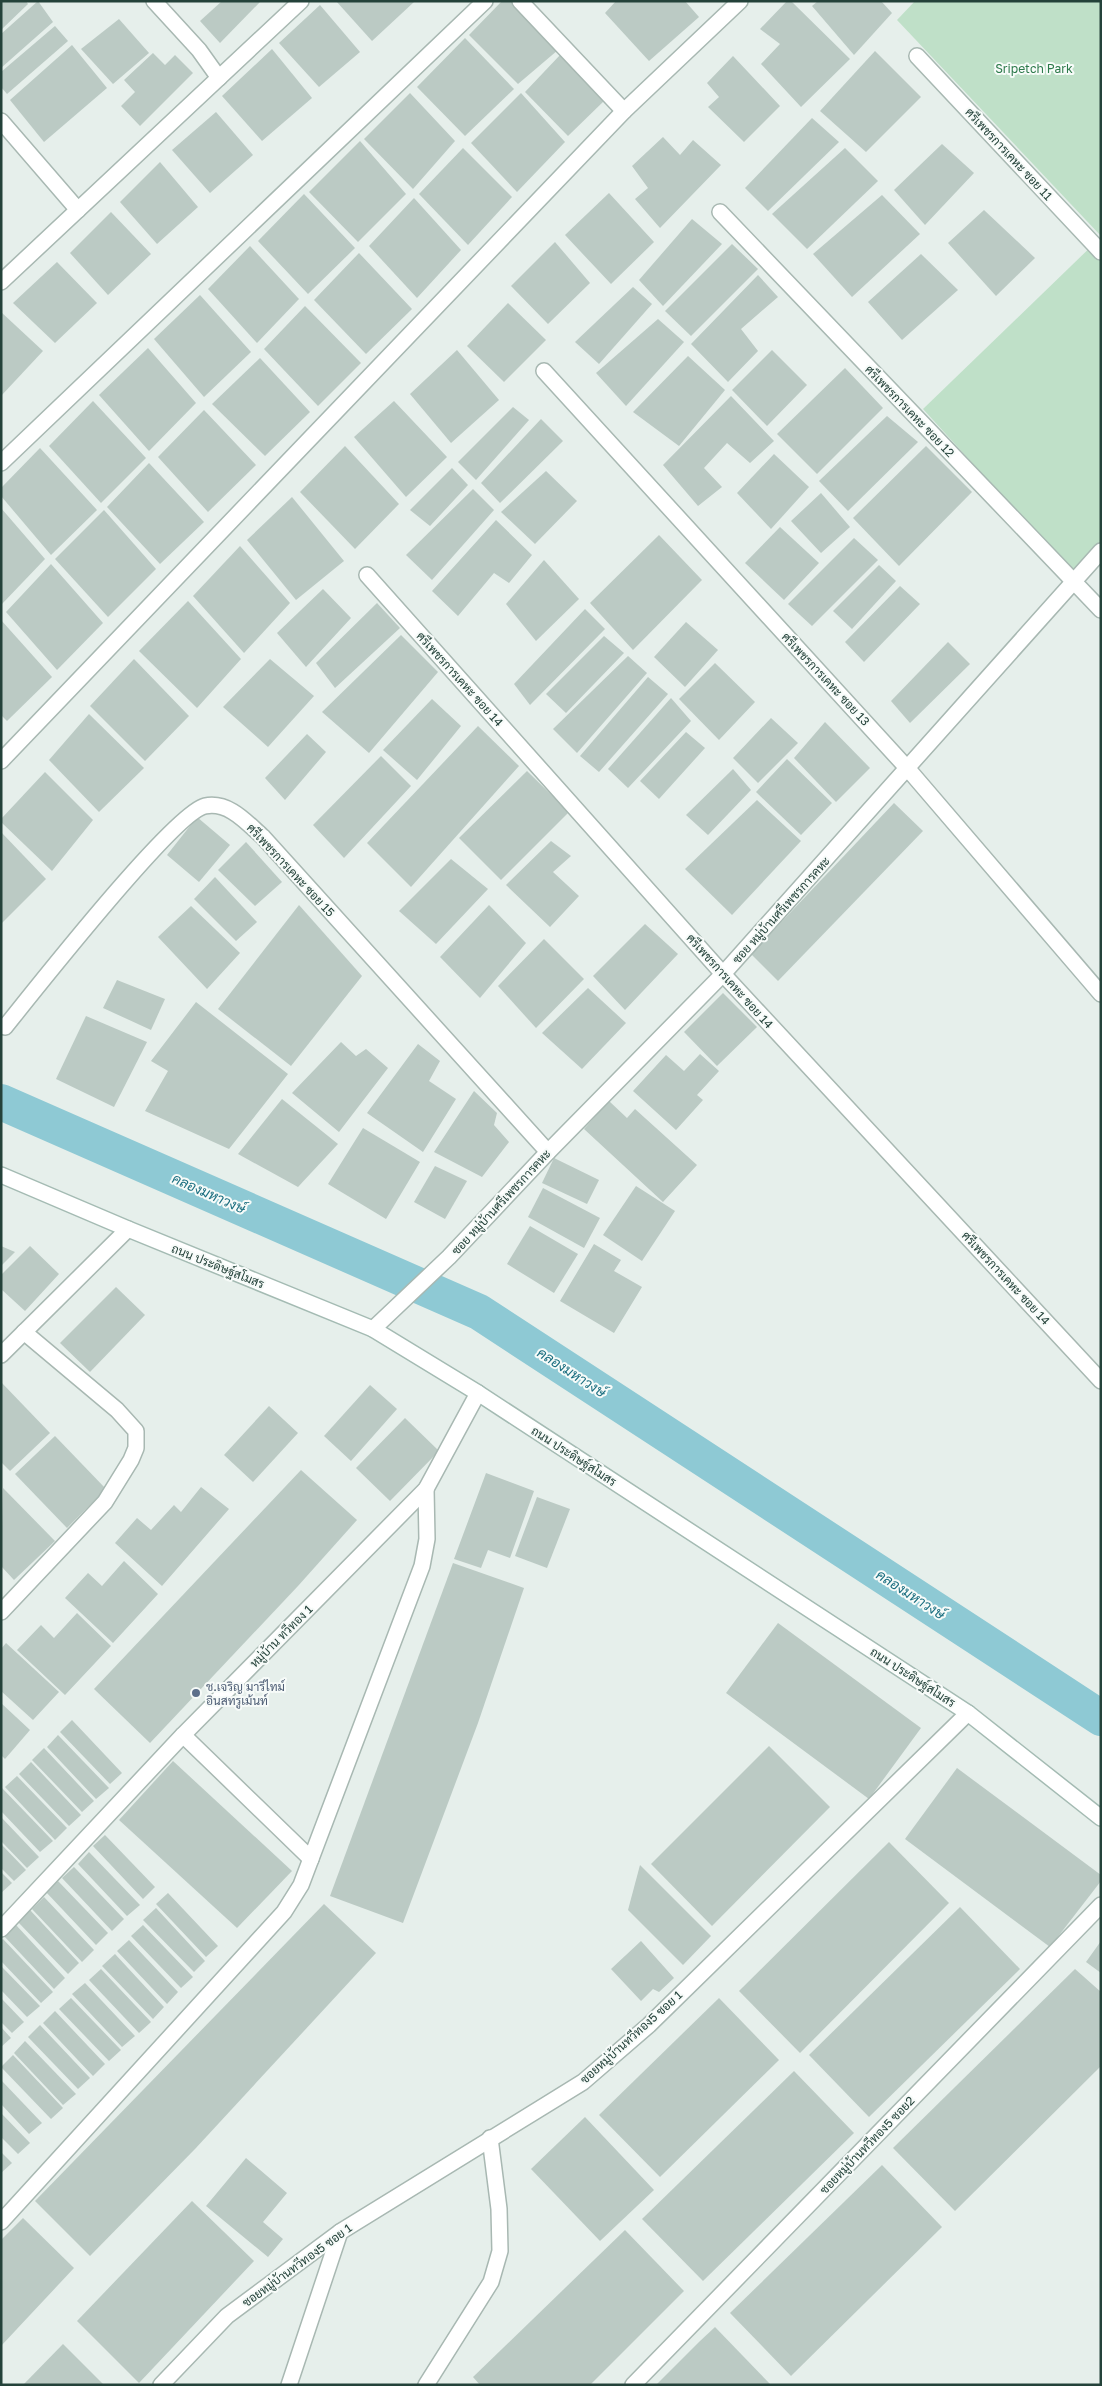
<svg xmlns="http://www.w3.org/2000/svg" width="1102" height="2386" font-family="'Golos Text',Sarabun,sans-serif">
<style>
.green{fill:#bfe0c8}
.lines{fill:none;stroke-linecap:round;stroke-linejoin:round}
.canal{stroke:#8ec9d4;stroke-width:36}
.building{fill:#bbcac4}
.street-casing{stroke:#a8b8b2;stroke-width:18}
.secondary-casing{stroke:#a4bbb3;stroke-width:18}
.street{stroke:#fff;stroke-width:15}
.secondary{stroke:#fff;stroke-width:15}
.service-dot{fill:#5c6f8a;stroke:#f7fbf9;stroke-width:2}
.labels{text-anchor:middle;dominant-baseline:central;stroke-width:4;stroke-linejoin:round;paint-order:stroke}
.park-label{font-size:12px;fill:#2d7a4b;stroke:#f7fbf9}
.street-label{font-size:12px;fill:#24423a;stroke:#f7fbf9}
.service-label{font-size:12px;fill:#4e5e75;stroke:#f7fbf9;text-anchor:start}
.water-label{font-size:14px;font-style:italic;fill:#1c6f80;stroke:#f7fbf9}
</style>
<rect width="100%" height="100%" fill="#e6efeb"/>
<g class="green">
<path d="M915 1H1101V236L897 20Z"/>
<path d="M1101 237V555L1078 579 923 409Z"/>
</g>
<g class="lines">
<path class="canal" d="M1 1102 479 1312 1101 1718"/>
</g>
<g class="building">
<path d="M1 1H26L28 4 1 30Z"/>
<path d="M38 1 53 22 1 68V34Z"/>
<path d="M222 1H261L220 43 200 21Z"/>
<path d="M336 1H413L414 2 372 41Z"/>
<path d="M502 1H513L558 50 518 84 469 35Z"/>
<path d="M616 1H685L699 17 649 61 605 13Z"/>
<path d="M787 1H791L850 59 801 107 761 64 780 44 760 29Z"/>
<path d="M818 1H881L892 13 854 55 812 6Z"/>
<path d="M320 5 360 52 319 87 279 43Z"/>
<path d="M119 19 149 53 113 84 81 49Z"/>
<path d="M55 26 68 41 7 94 1 87V72Z"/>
<path d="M465 38 514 89 465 136 417 87Z"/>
<path d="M72 45 107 88 44 142 10 100Z"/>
<path d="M272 49 312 98 262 141 222 96Z"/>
<path d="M875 51 921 97 866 152 820 111Z"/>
<path d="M153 53 165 65 175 55 193 73 140 126 121 106 135 92 124 80Z"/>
<path d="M561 54 605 100 568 136 525 92Z"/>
<path d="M733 56 780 106 744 142 708 107 719 97 707 83Z"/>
<path d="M410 93 455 141 413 189 364 139Z"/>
<path d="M521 93 565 142 517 192 471 143Z"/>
<path d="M216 112 253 155 210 193 172 150Z"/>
<path d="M812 118 839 142 768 211 745 188Z"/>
<path d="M663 137 680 155 693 140 721 165 660 228 635 199 648 188 632 166Z"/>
<path d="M360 141 406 194 358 242 309 192Z"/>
<path d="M942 144 974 173 925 225 894 190Z"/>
<path d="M463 148 512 197 468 245 419 194Z"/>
<path d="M845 148 878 181 807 249 772 214Z"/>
<path d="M160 162 198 207 157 244 120 202Z"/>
<path d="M609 193 654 242 611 284 565 235Z"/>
<path d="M304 194 355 248 308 294 258 241Z"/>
<path d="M882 195 920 234 852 297 813 254Z"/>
<path d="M414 198 461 250 417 298 369 246Z"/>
<path d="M984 210 1035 258 996 296 948 243Z"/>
<path d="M111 212 151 254 108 295 70 253Z"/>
<path d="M692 219 722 244 663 306 639 280Z"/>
<path d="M555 242 590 283 548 324 511 286Z"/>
<path d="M732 244 758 269 691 336 665 311Z"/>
<path d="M250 246 299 299 257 343 208 289Z"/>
<path d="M359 253 412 309 366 354 314 300Z"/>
<path d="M921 254 958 290 902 340 868 302Z"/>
<path d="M57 262 97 303 55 343 13 303Z"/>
<path d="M758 275 778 297 741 329 758 351 728 382 691 344Z"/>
<path d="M633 287 652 304 599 364 575 342Z"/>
<path d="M200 295 251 352 204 397 154 339Z"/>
<path d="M508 303 546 340 504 382 467 346Z"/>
<path d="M305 306 361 363 318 406 264 349Z"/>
<path d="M1 312 43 351 1 396Z"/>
<path d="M658 319 684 342 626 406 596 373Z"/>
<path d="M148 348 196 403 149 451 99 395Z"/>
<path d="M457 350 499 400 451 443 410 394Z"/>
<path d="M772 350 807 385 767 426 732 390Z"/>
<path d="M688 356 725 390 679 446 633 412Z"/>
<path d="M260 358 310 412 265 456 212 404Z"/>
<path d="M845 368 883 408 817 474 777 434Z"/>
<path d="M731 396 774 441 750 463 727 443 704 468 722 487 698 506 663 465Z"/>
<path d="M93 401 146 458 101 503 49 446Z"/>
<path d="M394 401 447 457 406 497 354 437Z"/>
<path d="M513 407 529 420 476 480 458 462Z"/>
<path d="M204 410 256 465 208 512 158 457Z"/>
<path d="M887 416 918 442 848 511 819 481Z"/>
<path d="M541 419 563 441 500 503 481 483Z"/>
<path d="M345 446 399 504 355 549 300 492Z"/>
<path d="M926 446 972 492 899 566 853 518Z"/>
<path d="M40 448 97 510 51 555 1 496V488Z"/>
<path d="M774 454 809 487 771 529 737 493Z"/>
<path d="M149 463 204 522 160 564 107 507Z"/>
<path d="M452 468 468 485 430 526 410 510Z"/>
<path d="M546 471 577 501 535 544 501 512Z"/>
<path d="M473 489 494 510 432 580 406 555Z"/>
<path d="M821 493 850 527 821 553 791 521Z"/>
<path d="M292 497 344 561 296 600 247 540Z"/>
<path d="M1 508 45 559 1 605Z"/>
<path d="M104 510 156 569 108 617 55 559Z"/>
<path d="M496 520 532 555 509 583 494 573 458 616 432 591Z"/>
<path d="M780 527 819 563 784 600 745 563Z"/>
<path d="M659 535 702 580 633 650 590 603Z"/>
<path d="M854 538 878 560 812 626 788 604Z"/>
<path d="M240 546 290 603 244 653 193 596Z"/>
<path d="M544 560 579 599 536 641 506 604Z"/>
<path d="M51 564 103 623 57 670 6 612Z"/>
<path d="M879 565 896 581 852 629 833 611Z"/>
<path d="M900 586 920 604 864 662 845 642Z"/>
<path d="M323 589 351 618 306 667 277 633Z"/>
<path d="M188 601 241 659 197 708 139 651Z"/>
<path d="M377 603 400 628 335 688 316 663Z"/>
<path d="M585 609 605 629 530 705 514 684Z"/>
<path d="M1 620 52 677 7 721 1 715Z"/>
<path d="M686 622 718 650 685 687 654 657Z"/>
<path d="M401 635 438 672 369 753 322 712Z"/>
<path d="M604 636 624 653 566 713 546 694Z"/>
<path d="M948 642 970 664 910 723 891 701Z"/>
<path d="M628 656 647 673 577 753 553 729Z"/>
<path d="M134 659 189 716 145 761 90 706Z"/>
<path d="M270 659 314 696 268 747 223 707Z"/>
<path d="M715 663 755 702 719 740 679 699Z"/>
<path d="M648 677 668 694 599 772 580 756Z"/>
<path d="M671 698 691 721 628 788 608 769Z"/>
<path d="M432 699 461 726 417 780 383 750Z"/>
<path d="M89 714 144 768 99 812 49 760Z"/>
<path d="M771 718 798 743 758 783 733 758Z"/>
<path d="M825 722 870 768 836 802 794 758Z"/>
<path d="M478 726 519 766 411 887 367 843Z"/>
<path d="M686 732 705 748 659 799 640 781Z"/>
<path d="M307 734 326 752 285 800 265 778Z"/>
<path d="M381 756 411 786 344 858 313 825Z"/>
<path d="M787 759 832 803 801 835 756 792Z"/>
<path d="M733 769 751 790 708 835 686 815Z"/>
<path d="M527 771 569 812 501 880 459 838Z"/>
<path d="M45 772 93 820 52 871 1 822V819Z"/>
<path d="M757 800 801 841 732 915 685 869Z"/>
<path d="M894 803 923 831 778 981 751 954Z"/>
<path d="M197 817 230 845 199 882 167 855Z"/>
<path d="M1 832 46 879 1 924Z"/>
<path d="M551 841 571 856 553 872 579 896 550 927 506 885Z"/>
<path d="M246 842 282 882 255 906 218 870Z"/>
<path d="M451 859 488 889 436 944 399 911Z"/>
<path d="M215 877 257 922 236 941 194 899Z"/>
<path d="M299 905 362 976 291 1066 218 1009Z"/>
<path d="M489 905 526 943 480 998 440 957Z"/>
<path d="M191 906 240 953 207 989 158 937Z"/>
<path d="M645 924 678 954 625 1010 593 976Z"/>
<path d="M544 939 584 979 536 1028 498 986Z"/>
<path d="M117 980 165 999 151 1030 103 1008Z"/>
<path d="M588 988 626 1023 582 1069 542 1033Z"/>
<path d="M723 993 757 1027 717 1066 684 1032Z"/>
<path d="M196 1002 288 1074 229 1149 145 1111 168 1071 151 1061Z"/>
<path d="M86 1016 147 1042 114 1107 56 1079Z"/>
<path d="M341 1042 356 1056 366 1049 388 1068 339 1132 292 1093Z"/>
<path d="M418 1044 440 1061 429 1081 456 1099 423 1152 367 1113Z"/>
<path d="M700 1054 719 1071 697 1095 703 1100 676 1130 633 1091 666 1055 684 1071Z"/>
<path d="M474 1091 497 1113 494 1125 509 1142 482 1177 434 1152Z"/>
<path d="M282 1099 338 1144 298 1187 238 1154Z"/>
<path d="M609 1101 627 1118 635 1109 697 1165 663 1202 584 1129Z"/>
<path d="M363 1128 420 1162 386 1219 328 1184Z"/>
<path d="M554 1158 599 1180 587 1204 542 1183Z"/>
<path d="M435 1166 467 1181 445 1219 414 1202Z"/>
<path d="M636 1186 675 1211 642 1261 603 1235Z"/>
<path d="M543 1188 600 1218 584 1248 528 1217Z"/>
<path d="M530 1226 578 1254 554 1293 507 1264Z"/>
<path d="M594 1244 621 1260 614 1271 642 1287 614 1333 560 1301Z"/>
<path d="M1 1246 15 1252 1 1266Z"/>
<path d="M30 1246 59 1274 25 1311 1 1289V1275Z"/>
<path d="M116 1287 145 1315 90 1372 60 1343Z"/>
<path d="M1 1382 50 1433 10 1471 1 1462Z"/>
<path d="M370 1385 397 1409 351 1461 324 1436Z"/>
<path d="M269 1406 298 1433 253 1482 224 1455Z"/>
<path d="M405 1418 439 1451 390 1501 356 1468Z"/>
<path d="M55 1436 106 1489 67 1528 15 1474Z"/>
<path d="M301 1470 357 1520 298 1586 150 1743 94 1689Z"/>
<path d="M486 1473 534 1491 510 1558 488 1550 481 1568 454 1559Z"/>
<path d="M201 1487 229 1509 162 1586 115 1543 137 1518 151 1530 174 1505 181 1512Z"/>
<path d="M3 1488 55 1541 14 1580 1 1566Z"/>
<path d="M537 1497 570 1509 547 1568 515 1556Z"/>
<path d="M124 1561 158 1594 113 1643 65 1598 88 1573 102 1586Z"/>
<path d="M453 1563 524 1588 478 1723 403 1923 330 1896Z"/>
<path d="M77 1613 111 1646 65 1695 17 1650 41 1625 54 1638Z"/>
<path d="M778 1623 921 1728 869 1799 726 1693Z"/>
<path d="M6 1643 59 1692 33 1720 1 1691V1649Z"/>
<path d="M1 1703 30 1730 5 1759 1 1755Z"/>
<path d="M72 1720 122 1773 110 1784 60 1732Z"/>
<path d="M58 1735 109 1788 96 1799 47 1747Z"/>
<path d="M769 1746 830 1807 712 1926 651 1864Z"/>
<path d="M44 1748 94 1801 82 1812 32 1760Z"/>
<path d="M173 1761 292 1871 237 1928 119 1820Z"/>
<path d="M31 1762 81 1815 69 1826 19 1774Z"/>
<path d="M957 1768 1101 1875V1881L1050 1947 905 1839Z"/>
<path d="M17 1776 67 1828 55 1840 5 1787Z"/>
<path d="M2 1788 53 1841 40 1852 1 1811Z"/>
<path d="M1 1817 39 1857 27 1868 1 1841Z"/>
<path d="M105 1835 155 1887 143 1899 93 1846Z"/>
<path d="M889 1842 949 1903 800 2053 739 1991Z"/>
<path d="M1 1844 26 1870 14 1881 1 1868Z"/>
<path d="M89 1852 140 1905 127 1916 78 1864Z"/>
<path d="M640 1865 711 1936 683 1965 628 1910Z"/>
<path d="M74 1867 124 1919 112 1931 62 1878Z"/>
<path d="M1 1872 12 1883 1 1893Z"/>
<path d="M58 1881 108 1933 96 1945 46 1892Z"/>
<path d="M168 1893 218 1946 206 1957 156 1904Z"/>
<path d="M44 1897 94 1950 82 1962 32 1909Z"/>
<path d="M324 1904 376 1953 195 2149 90 2256 35 2201Z"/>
<path d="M960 1907 1020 1969 869 2117 809 2055Z"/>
<path d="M156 1908 205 1961 194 1972 143 1920Z"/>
<path d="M30 1910 79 1963 68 1974 18 1922Z"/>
<path d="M16 1925 65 1978 54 1989 4 1936Z"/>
<path d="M143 1925 193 1977 181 1988 131 1936Z"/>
<path d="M3 1939 53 1992 41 2003 1 1961V1941Z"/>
<path d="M129 1940 178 1992 167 2004 117 1951Z"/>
<path d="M641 1941 674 1978 659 1992 653 1989 641 2001 611 1969Z"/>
<path d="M1101 1941V1973L1086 1962Z"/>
<path d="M115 1954 164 2007 153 2019 102 1966Z"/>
<path d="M1 1966 40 2006 27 2017 1 1990Z"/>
<path d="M101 1969 151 2022 139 2033 89 1980Z"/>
<path d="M1075 1969 1101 1992V2066L955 2211 893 2148Z"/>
<path d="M85 1983 135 2036 122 2047 72 1994Z"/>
<path d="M1 1998 24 2022 12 2033 1 2022Z"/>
<path d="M71 1998 121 2050 109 2061 59 2009Z"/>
<path d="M719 1998 779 2060 660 2177 599 2115Z"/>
<path d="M55 2011 105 2064 93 2076 43 2023Z"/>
<path d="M40 2025 90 2078 78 2089 28 2037Z"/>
<path d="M1 2027 11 2038 1 2047Z"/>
<path d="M25 2041 76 2094 63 2105 14 2053Z"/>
<path d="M13 2055 63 2108 51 2119 1 2067Z"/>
<path d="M794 2071 854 2133 703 2281 642 2219Z"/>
<path d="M1 2080 42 2123 29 2134 1 2104Z"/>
<path d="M1 2113 30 2143 18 2154 1 2137Z"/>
<path d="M585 2117 654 2190 600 2241 531 2169Z"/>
<path d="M1 2152 12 2163 1 2173Z"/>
<path d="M246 2158 287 2193 263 2222 283 2239 268 2257 206 2206Z"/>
<path d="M882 2165 942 2227 791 2376 730 2313Z"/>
<path d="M192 2201 254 2261 139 2383 77 2321Z"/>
<path d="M23 2218 74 2268 1 2346V2240Z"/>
<path d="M625 2230 684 2291 590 2385H480L473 2377Z"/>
<path d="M715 2327 771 2385H656L699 2342Z"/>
<path d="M63 2344 104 2385H23Z"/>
</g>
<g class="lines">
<defs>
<g id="street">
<path d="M154 1 199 50 219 78"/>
<path d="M520 1 624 111"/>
<path d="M917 56 1101 252"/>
<path d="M1 121 78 210"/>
<path d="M720 212 1101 610"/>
<path d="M1 282 301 1"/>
<path d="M544 371 908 769 1101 994"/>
<path d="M1 463 485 1"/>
<path d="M367 575 723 974 1101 1381"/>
<path d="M1 761 624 111 740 1"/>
<path d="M5 1027C34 991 174 813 205 806 229 801 247 823 263 837L548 1152"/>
<path d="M373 1329 449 1257 548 1152 723 974 1101 551"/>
<path d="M1 1355 128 1229"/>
<path d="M1 1612 105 1502 131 1460 136 1448V1431L117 1410 24 1332"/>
<path d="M183 1735 311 1859"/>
<path d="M1 1929 183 1735 426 1489 478 1393"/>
<path d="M1 2222 284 1912 301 1885 422 1566 427 1539 426 1489"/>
<path d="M161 2385 227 2316 340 2232 583 2082 649 2025 968 1713"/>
<path d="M289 2385 340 2232"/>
<path d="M426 2385 491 2282 500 2251 499 2209 490 2138"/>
<path d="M633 2385 1101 1905"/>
</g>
<path id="secondary" d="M1 1175 128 1229 373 1329 478 1393 968 1713 1101 1818"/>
</defs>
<use href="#street" class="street-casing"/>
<use href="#secondary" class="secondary-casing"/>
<use href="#street" class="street"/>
<use href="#secondary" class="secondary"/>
</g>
<circle class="service-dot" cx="196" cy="1693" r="5"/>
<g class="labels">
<g class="park-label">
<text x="1034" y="68">Sripetch Park</text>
</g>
<g class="street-label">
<text transform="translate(1009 154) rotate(47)">ศรีเพชรการเคหะ ซอย 11</text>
<text transform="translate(910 411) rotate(46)">ศรีเพชรการเคหะ ซอย 12</text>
<text transform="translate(460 679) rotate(48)">ศรีเพชรการเคหะ ซอย 14</text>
<text transform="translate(826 679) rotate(47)">ศรีเพชรการเคหะ ซอย 13</text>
<text transform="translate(291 870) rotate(47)">ศรีเพชรการเคหะ ซอย 15</text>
<text transform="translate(781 910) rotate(-48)">ซอย หมู่บ้านศรีเพชรการคหะ</text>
<text transform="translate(730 981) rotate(48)">ศรีเพชรการเคหะ ซอย 14</text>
<text transform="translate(501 1202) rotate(-47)">ซอย หมู่บ้านศรีเพชรการคหะ</text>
<text transform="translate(218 1266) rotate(22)">ถนน ประดิษฐ์สโมสร</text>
<text transform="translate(1006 1278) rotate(47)">ศรีเพชรการเคหะ ซอย 14</text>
<text transform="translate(574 1456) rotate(33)">ถนน ประดิษฐ์สโมสร</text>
<text transform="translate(281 1636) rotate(-45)">หมู่บ้าน ทวีทอง 1</text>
<text transform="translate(913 1677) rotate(33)">ถนน ประดิษฐ์สโมสร</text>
<text transform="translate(631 2037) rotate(-42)">ซอยหมู่บ้านทวีทอง5 ซอย 1</text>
<text transform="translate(867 2145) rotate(-46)">ซอยหมู่บ้านทวีทอง5 ซอย2</text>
<text transform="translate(297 2265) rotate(-36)">ซอยหมู่บ้านทวีทอง5 ซอย 1</text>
</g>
<g class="service-label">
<text x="206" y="1686">ช.เจริญ มารีไทม์<tspan x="206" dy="14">อินสทรูเม้นท์</tspan></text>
</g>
<g class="water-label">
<text transform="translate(209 1193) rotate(24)">คลองมหาวงษ์</text>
<text transform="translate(572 1372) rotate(33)">คลองมหาวงษ์</text>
<text transform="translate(911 1594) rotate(33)">คลองมหาวงษ์</text>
</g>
</g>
<rect width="1102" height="2386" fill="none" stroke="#24423a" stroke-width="5"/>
</svg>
